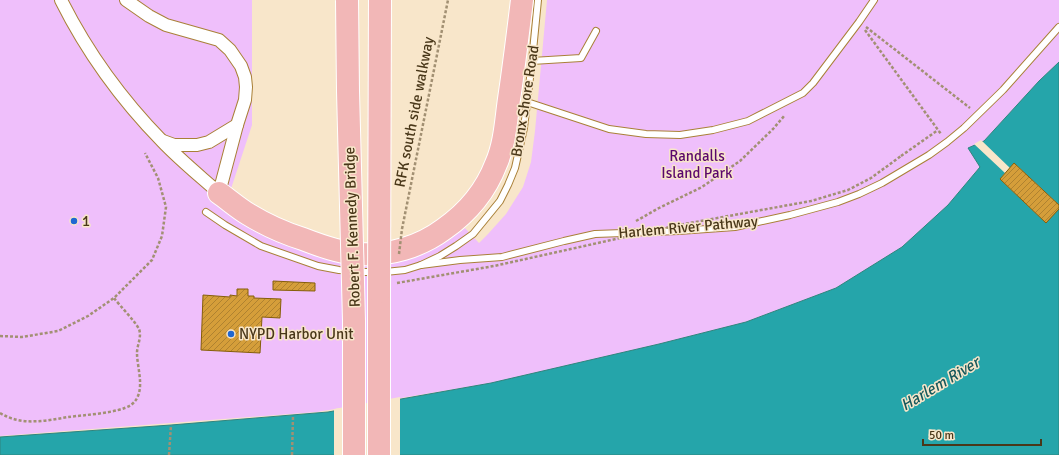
<svg xmlns="http://www.w3.org/2000/svg" width="1059" height="455" font-family="Signika,sans-serif">
<style>
.park{fill:#efbffb}
.water{fill:#25a5aa;stroke:#30847e}
.pier{fill:#f8e6ca}
.building{fill:url(#building-hatch);stroke:#855e09}
.lines{fill:none;stroke-linecap:round;stroke-linejoin:round}
.service-casing{stroke:#a98038;stroke-width:8}
.minor-casing{stroke:#a98038;stroke-width:14}
.motorway-casing{stroke:#fff;stroke-width:24}
.path{stroke:#a29073;stroke-width:2.5;stroke-dasharray:3 2;stroke-linecap:butt}
.service{stroke:#fff;stroke-width:6}
.minor{stroke:#fff;stroke-width:12}
.motorway{stroke:#f2b7b7;stroke-width:22}
.motorway-bridge-casing{stroke:#fff;stroke-width:24;stroke-linecap:butt}
.path-bridge{stroke:#a29073;stroke-width:2.5;stroke-dasharray:3 2;stroke-linecap:butt}
.motorway-bridge{stroke:#f2b7b7;stroke-width:22}
.poi-dot{fill:#1f67d2;stroke:#f8e6ca;stroke-width:1.5}
.labels{text-anchor:middle;dominant-baseline:central;stroke-width:3;stroke-linejoin:round;paint-order:stroke}
.street-label{font-size:15px;fill:#493719;stroke:#f8e6ca}
.park-label{font-size:15px;fill:#5b076d;stroke:#f8e6ca}
.poi-label{font-size:15px;fill:#493719;stroke:#f8e6ca;text-anchor:start}
.water-label{font-size:16px;font-style:italic;fill:#17595c;stroke:#f8e6ca}
</style>
<defs>
<pattern id="building-hatch" width="6" height="6" patternUnits="userSpaceOnUse"><rect width="6" height="6" fill="#d59e3a"/><path d="M-1 1l2-2M0 6l6-6M5 7l2-2" fill="none" stroke="#af8230"/></pattern>
</defs>
<rect width="100%" height="100%" fill="#f8e6ca"/>
<path class="park" d="M0 0H252V125L225 207 279 242 432 249 448 241 465 228 479 243 488 234 506 214 523 187 531 162 535 131 547 0H1059V62L1039 81 984 141 969 148 980 167 948 205 902 247 836 288 746 322 659 344 491 383 317 412 0 436Z"/>
<path class="water" d="M1059 62V455H0V437L171 425 328 412 491 383 659 344 746 322 836 288 902 247 948 205 980 167 968 148 984 141 1039 81Z"/>
<g class="pier">
<path d="M981 140 1010 168 1014 163 1059 205 1046 223 1000 179 1005 173 974 144Z"/>
<path d="M400 397V455H334V409Z"/>
</g>
<g class="building">
<path d="M1014 163 1059 205V209L1046 223 1000 179Z"/>
<path d="M273 281 315 283V291L273 290Z"/>
<path d="M237 289H248V296H254V298L281 299 280 318 262 317 260 353 201 350 203 295 230 297V295L237 296Z"/>
</g>
<g class="lines">
<defs>
<g id="service">
<path d="M532 61 581 58 596 31"/>
<path d="M527 102 609 129 646 134 680 135 713 130 748 121 803 93 813 83 859 22 874 0"/>
<path d="M206 212 225 225 261 246 318 266 339 270 365 272H385L405 270 421 265 440 256 456 246 473 234 500 201 508 185 515 168 524 128 532 61 538 0"/>
<path d="M421 265 460 260 502 257 564 241 595 234 679 231 735 227 790 215 838 202 859 194 882 183 929 155 947 142 964 128 1003 90 1059 27"/>
</g>
<g id="minor">
<path d="M61 0C87 52 122 100 162 141 180 160 200 176 219 193L237 125"/>
<path d="M126 0 149 16 166 25 219 40 230 50 241 66 245 77 246 87 245 100 237 125 209 142 197 145H174L163 141"/>
</g>
<g id="motorway">
<path d="M219 193C229 200 238 208 248 214 266 225 284 233 303 239 321 246 340 253 359 254 389 256 420 247 444 229 467 213 486 190 496 164 505 144 506 120 509 99 514 66 518 33 522 0"/>
<path d="M354 455V321"/>
<path d="M379 455V292"/>
</g>
</defs>
<use href="#service" class="service-casing"/>
<use href="#minor" class="minor-casing"/>
<use href="#motorway" class="motorway-casing"/>
<g class="path">
<path d="M866 27 970 108"/>
<path d="M865 30 941 134"/>
<path d="M901 156 938 130"/>
<path d="M636 221 659 208 702 187 740 161 773 129 785 115"/>
<path d="M402 229 448 0"/>
<path d="M0 336 22 337 58 331 88 316 114 298 152 260 162 236 166 207 158 178 145 153"/>
<path d="M0 413C21 426 45 421 68 417 84 415 119 413 131 405 147 393 137 369 137 353 137 345 142 337 139 329 135 321 120 306 114 298"/>
<path d="M169 455 171 425"/>
<path d="M292 455 293 416"/>
</g>
<use href="#service" class="service"/>
<use href="#minor" class="minor"/>
<use href="#motorway" class="motorway"/>
<defs>
<g id="motorway-bridge">
<path d="M347 0 348 91 354 321"/>
<path d="M379 292 380 0"/>
</g>
</defs>
<use href="#motorway-bridge" class="motorway-bridge-casing"/>
<g class="path-bridge">
<path d="M399 254 402 229"/>
<path d="M397 283 494 266 679 225 811 201 848 190 871 178 901 156"/>
</g>
<use href="#motorway-bridge" class="motorway-bridge"/>
</g>
<g class="poi-dot">
<circle cx="74" cy="221" r="4"/>
<circle cx="231" cy="334" r="4"/>
</g>
<g class="labels">
<g class="street-label">
<text transform="translate(525 101) rotate(-81)">Bronx Shore Road</text>
<text transform="translate(414 112) rotate(-79)">RFK south side walkway</text>
<text transform="translate(352 227) rotate(-92)">Robert F. Kennedy Bridge</text>
<text transform="translate(688 227) rotate(-5)">Harlem River Pathway</text>
</g>
<g class="park-label">
<text x="697" y="156">Randalls<tspan x="697" dy="17">Island Park</tspan></text>
</g>
<g class="poi-label">
<text x="82" y="221">1</text>
<text x="239" y="334">NYPD Harbor Unit</text>
</g>
<g class="water-label">
<text transform="translate(940 384) rotate(-31)">Harlem River</text>
</g>
</g>
<path d="M923 439v6h118v-6" fill="none" stroke="#493719" stroke-width="2"/>
<text x="929" y="439" font-size="12" fill="#493719" stroke="#f8e6ca" stroke-width="3" paint-order="stroke">50 m</text>
</svg>
